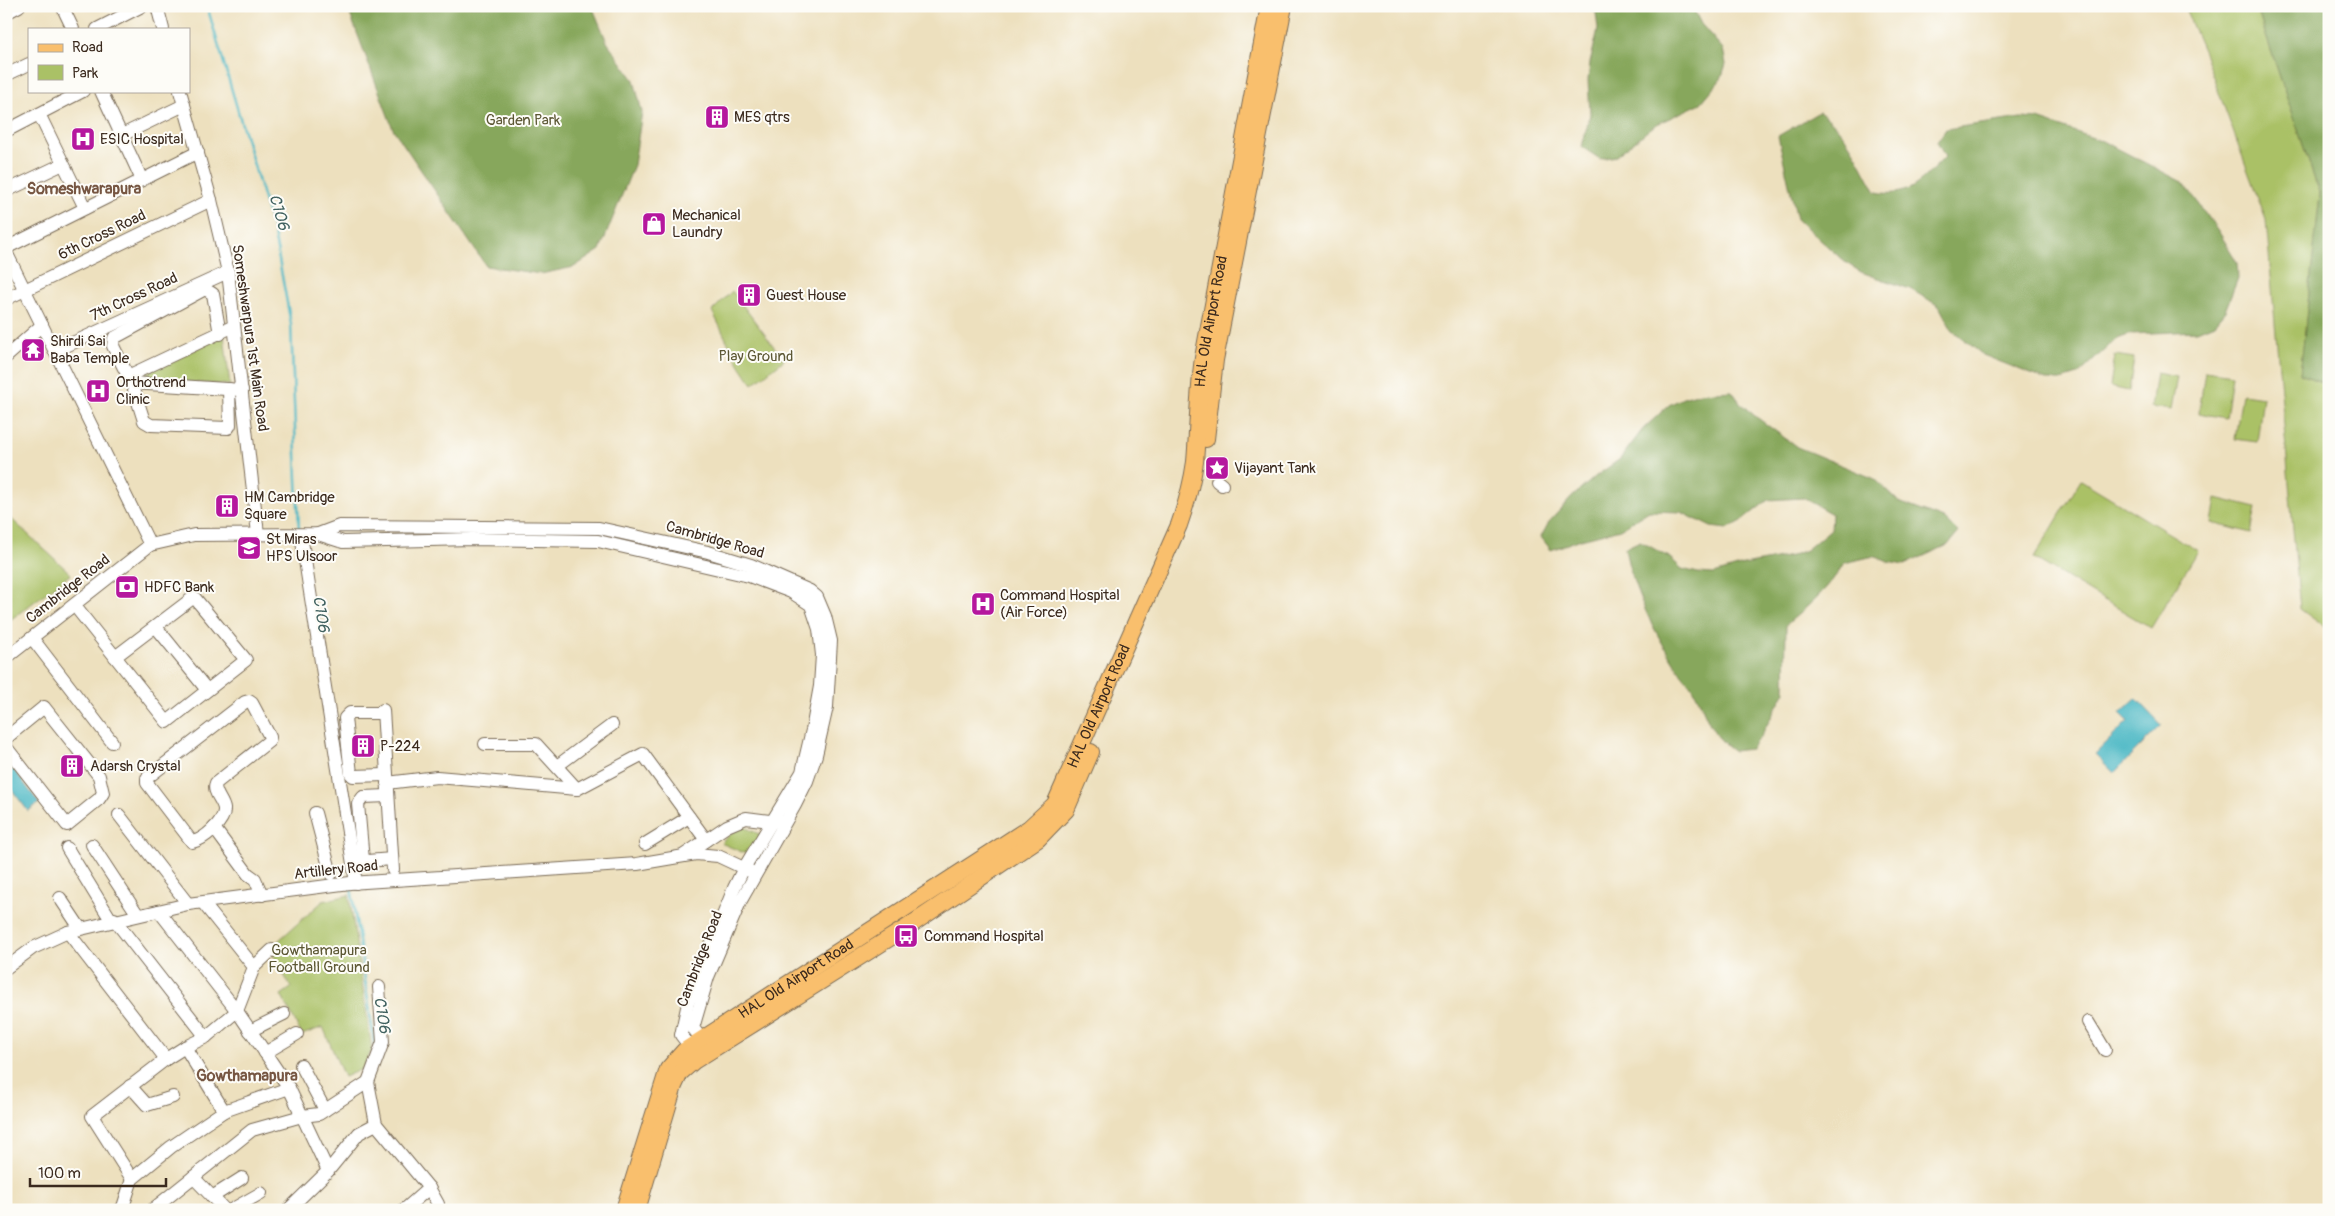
<svg xmlns="http://www.w3.org/2000/svg" width="2335" height="1216" font-family="Pangolin,sans-serif">
<style>
.green{fill:#aac166;stroke:#727642}
.forest{fill:#87a75b;stroke:#61683c}
.water{fill:#4ab7c4;stroke:#427071}
.lines{fill:none;stroke-linecap:round;stroke-linejoin:round}
.stream{stroke:#4ab7c4;stroke-width:2.5}
.minor-casing{stroke:#796a56;stroke-width:14}
.major-casing{stroke:#796a56;stroke-width:18}
.minor{stroke:#fff;stroke-width:12}
.major{stroke:#f9bf6d;stroke-width:16}
.labels{text-anchor:middle;dominant-baseline:central;stroke-width:4;stroke-linejoin:round;paint-order:stroke}
.poi-label{font-size:15px;fill:#3b2a1e;stroke:#fdfcf7;text-anchor:start}
.park-label{font-size:15px;fill:#5c5734;stroke:#fdfcf7}
.street-label{font-size:15px;fill:#3b2a1e;stroke:#fdfcf7}
.neighbourhood-label{font-size:16px;font-weight:bold;fill:#765642;stroke:#fdfcf7}
.water-label{font-size:16px;font-style:italic;fill:#416260;stroke:#fdfcf7}
</style>
<rect width="100%" height="100%" fill="#fdfcf7"/>
<filter id="ink" filterUnits="userSpaceOnUse"><feTurbulence type="fractalNoise" baseFrequency=".02" numOctaves="2"/><feDisplacementMap in="SourceGraphic" scale="10" xChannelSelector="R" yChannelSelector="G"/><feConvolveMatrix kernelMatrix="1 2 1 2 8 2 1 2 1" color-interpolation-filters="sRGB"/></filter>
<filter id="wash" filterUnits="userSpaceOnUse"><feTurbulence type="fractalNoise" baseFrequency=".0096" numOctaves="4" result="noise"/><feDisplacementMap in="SourceGraphic" scale="20" xChannelSelector="R" yChannelSelector="G"/><feGaussianBlur stdDeviation="1.12" result="paint"/><feColorMatrix in="noise" values="0 0 0 0 0 0 0 0 0 0 0 0 0 0 0 0 0 1.4 0 .05"/><feComposite in="paint" operator="in"/></filter>
<g filter="url(#wash)">
<rect width="100%" height="100%" fill="#ede0be"/>
<g class="green">
<path d="M2184 6H2256L2320 195 2300 374 2329 385V630L2300 609 2266 220 2205 55Z"/>
<path d="M732 291 784 360 753 384C735 362 725 335 712 311Z"/>
<path d="M224 335 230 385 133 379Z"/>
<path d="M2115 355 2134 358 2129 391 2110 387Z"/>
<path d="M2205 371 2232 375 2226 418 2199 413Z"/>
<path d="M2156 373 2177 377 2171 410 2151 407Z"/>
<path d="M2242 394 2263 397 2257 442 2235 439Z"/>
<path d="M2081 480 2198 551 2151 628 2034 558Z"/>
<path d="M2216 498 2256 508 2251 533 2212 523Z"/>
<path d="M6 514 71 574 6 623Z"/>
<path d="M740 825 763 836 751 856 721 843Z"/>
<path d="M349 895 372 1050 362 1069 344 1077 323 1027 302 1035 281 995 291 988 270 948 323 901Z"/>
</g>
<g class="forest">
<path d="M347 6H592L607 42 634 80 642 112 634 165 600 250 574 267 541 274 486 266 393 129Z"/>
<path d="M1591 6H1692L1701 24 1723 49 1726 64 1721 79 1701 103 1655 125 1616 156 1600 159 1582 147 1590 114 1588 80 1590 63 1598 29 1596 13Z"/>
<path d="M2256 6H2329V385L2300 374 2320 195Z"/>
<path d="M1819 112C1847 130 1860 164 1876 192 1910 199 1923 179 1945 157L1937 142 1946 129 2021 118 2038 119 2105 142 2184 183 2219 232 2237 262 2238 278 2225 311 2214 324 2197 331 2131 334 2115 340 2078 375 2062 380H2046L1983 355 1952 330 1939 306 1910 289 1861 272 1846 263 1797 219 1778 136Z"/>
<path d="M1732 391 1742 405 1755 416 1797 447 1875 479 1899 502 1946 520 1958 532 1948 545 1904 565 1888 562 1874 556 1844 563C1829 589 1808 606 1786 625L1785 691 1761 736 1750 749 1734 751C1707 733 1707 711 1691 685 1687 680 1682 676 1679 670 1656 636 1632 589 1625 548L1640 541 1669 557 1682 569 1698 573 1714 574 1744 565 1791 556 1806 550 1831 529 1832 514 1803 498 1768 500 1742 521 1727 529 1711 527 1681 512 1649 511 1620 529 1581 539 1551 550 1541 537 1549 522 1572 497 1596 476 1620 459 1643 429 1669 405 1683 398 1700 393Z"/>
</g>
<g class="water">
<path d="M2136 698 2162 725 2114 773 2095 754 2128 721 2120 713Z"/>
<path d="M11 766 39 803 28 811 6 782V770Z"/>
</g>
<g class="lines">
<g class="stream">
<path d="M207 6 274 233 291 324 299 531"/>
<path d="M351 887 375 1047"/>
</g>
</g>
</g>
<g filter="url(#ink)">
<g class="lines">
<defs>
<g id="minor">
<path d="M62 6 73 29"/>
<path d="M157 6 163 29"/>
<path d="M6 13 19 6"/>
<path d="M97 29 142 6"/>
<path d="M6 75 29 64"/>
<path d="M101 91 142 180"/>
<path d="M180 91 211 200 228 272 258 534"/>
<path d="M39 114 85 208"/>
<path d="M6 131 83 91"/>
<path d="M122 135 184 105"/>
<path d="M6 191 63 164"/>
<path d="M6 248 198 152"/>
<path d="M6 252 150 545"/>
<path d="M6 299 211 200"/>
<path d="M234 326 128 376 132 383 242 390"/>
<path d="M55 351 228 272"/>
<path d="M6 357 42 325"/>
<path d="M128 376 113 346 114 338 205 289 213 294 220 334"/>
<path d="M132 383 144 421 151 425 228 428 230 425 229 389"/>
<path d="M1217 481 1222 485"/>
<path d="M318 534 343 542 472 539 598 541 749 576 791 592 811 605 819 629 822 655 820 686 812 730 802 772 744 868 734 888 688 1003 681 1035 695 1053"/>
<path d="M301 535 356 883"/>
<path d="M74 605 167 722 246 660 194 597 115 657"/>
<path d="M156 627 207 690"/>
<path d="M32 638 112 742"/>
<path d="M6 658 150 545 194 535 318 534 339 526 599 528 708 552 751 565 810 591 817 597 825 616 831 641 827 707 816 755 807 781 795 805 740 902 708 977 693 1028 707 1046"/>
<path d="M249 701 252 703 270 737 269 741 216 783C212 792 223 800 224 809 225 821 204 840 192 842L147 783V778L245 702Z"/>
<path d="M383 710 393 870"/>
<path d="M383 713H350L345 718 351 774 353 776 386 775"/>
<path d="M6 738 44 707 99 776 103 793 99 799 67 825 6 747"/>
<path d="M485 744H536L577 789"/>
<path d="M557 766 612 725"/>
<path d="M387 783 437 777 577 789 643 754 706 840"/>
<path d="M388 796 363 797 358 804 363 860 367 861 392 859"/>
<path d="M315 813 331 874"/>
<path d="M119 815 188 904"/>
<path d="M214 828 248 874 255 879 262 895"/>
<path d="M645 844 689 817"/>
<path d="M92 845 138 915"/>
<path d="M67 848 111 920"/>
<path d="M684 855 727 826 746 818 778 822"/>
<path d="M60 898 80 928"/>
<path d="M159 911 237 1011 289 1088 328 1171"/>
<path d="M114 919 206 1037"/>
<path d="M68 932 166 1059"/>
<path d="M254 967 272 950"/>
<path d="M6 968 33 948 68 932 188 904 350 883 637 864 696 854 718 856 750 871"/>
<path d="M2088 1022 2105 1050"/>
<path d="M250 1031 284 1014"/>
<path d="M185 1047 224 1111"/>
<path d="M265 1053 297 1034"/>
<path d="M301 1065 325 1110"/>
<path d="M368 1082 376 1124 429 1188 404 1210"/>
<path d="M130 1086 147 1105 173 1097"/>
<path d="M193 1177 225 1210"/>
<path d="M132 1179 92 1116 166 1059 185 1047 206 1037 237 1011 254 967 203 903"/>
<path d="M429 1188 438 1204V1210"/>
<path d="M212 1197 242 1178"/>
<path d="M120 1210 123 1207 132 1179 171 1147 224 1111 289 1088"/>
<path d="M152 1210 252 1130 302 1116 319 1114 368 1082 383 1042 379 987"/>
<path d="M231 1210 261 1193"/>
<path d="M288 1210 328 1171 359 1133 376 1124"/>
</g>
<g id="major">
<path d="M1206 439 1215 360 1284 6"/>
<path id="s1" d="M624 1210 668 1069 684 1051 1029 828 1055 804 1179 525C1186 505 1192 483 1195 462 1198 427 1198 393 1203 358L1269 6"/>
<path d="M637 1210 674 1086 680 1073 694 1061 909 926 1038 839 1066 810 1091 752"/>
</g>
</defs>
<use href="#minor" class="minor-casing"/>
<use href="#major" class="major-casing"/>
<use href="#minor" class="minor"/>
<use href="#major" class="major"/>
</g>
</g>
<defs>
<symbol id="building-square" viewBox="-11 -11 22 22"><rect x="-9" y="-9" width="18" height="18" rx="4" fill="#b5179e" stroke="#fdfcf7"/><path d="M-4-6H4V6H1V3H-1V6H-4ZM-2.5-4.3h1.7v1.8h-1.7ZM.8-4.3h1.7v1.8H.8ZM-2.5-1h1.7V.8h-1.7ZM.8-1h1.7V.8H.8Z" fill="#fff"/></symbol>
<symbol id="hospital-square" viewBox="-11 -11 22 22"><rect x="-9" y="-9" width="18" height="18" rx="4" fill="#b5179e" stroke="#fdfcf7"/><path d="M-5-5h3v3.5h4V-5h3V5h-3V1.5h-4V5h-3Z" fill="#fff"/></symbol>
<symbol id="shop-square" viewBox="-11 -11 22 22"><rect x="-9" y="-9" width="18" height="18" rx="4" fill="#b5179e" stroke="#fdfcf7"/><path d="M-5-2.5h2.3a2.7 3.5 0 0 1 5.4 0H5L5.5 6h-11ZM-1.5-2.5h3a1.5 2.3 0 0 0-3 0Z" fill="#fff"/></symbol>
<symbol id="temple-square" viewBox="-11 -11 22 22"><rect x="-9" y="-9" width="18" height="18" rx="4" fill="#b5179e" stroke="#fdfcf7"/><path d="M0-6L5-2H3V0L6.5 2.5H4V6H1.5V3h-3V6H-4V2.5H-6.5L-3 0V-2H-5Z" fill="#fff"/></symbol>
<symbol id="sight-square" viewBox="-11 -11 22 22"><rect x="-9" y="-9" width="18" height="18" rx="4" fill="#b5179e" stroke="#fdfcf7"/><path d="M0-6L1.8-2.2L6-1.7L2.9 1.2L3.7 5.4L0 3.3L-3.7 5.4L-2.9 1.2L-6-1.7L-1.8-2.2Z" fill="#fff"/></symbol>
<symbol id="school-square" viewBox="-11 -11 22 22"><rect x="-9" y="-9" width="18" height="18" rx="4" fill="#b5179e" stroke="#fdfcf7"/><path d="M0-5L7-2L0 1L-7-2ZM-4 1L0 2.5L4 1V4Q0 6-4 4Z" fill="#fff"/></symbol>
<symbol id="bank-square" viewBox="-11 -11 22 22"><rect x="-9" y="-9" width="18" height="18" rx="4" fill="#b5179e" stroke="#fdfcf7"/><path d="M-6-4H6V4H-6ZM0-2.3a2.3 2.3 0 1 0 0 4.6a2.3 2.3 0 1 0 0-4.6Z" fill="#fff"/></symbol>
<symbol id="bus-square" viewBox="-11 -11 22 22"><rect x="-9" y="-9" width="18" height="18" rx="4" fill="#b5179e" stroke="#fdfcf7"/><path d="M-5-6H5V4H4V6H2V4H-2V6H-4V4H-5ZM-3.5-4V0h7V-4ZM-3.5 1.2v1.5H-2V1.2ZM2 1.2v1.5H3.5V1.2Z" fill="#fff"/></symbol>
</defs>
<g fill-rule="evenodd">
<use href="#building-square" x="703" y="103" width="28" height="28"/>
<use href="#hospital-square" x="69" y="125" width="28" height="28"/>
<use href="#shop-square" x="640" y="210" width="28" height="28"/>
<use href="#building-square" x="735" y="281" width="28" height="28"/>
<use href="#temple-square" x="19" y="336" width="28" height="28"/>
<use href="#hospital-square" x="84" y="377" width="28" height="28"/>
<use href="#sight-square" x="1203" y="454" width="28" height="28"/>
<use href="#building-square" x="213" y="492" width="28" height="28"/>
<use href="#school-square" x="235" y="534" width="28" height="28"/>
<use href="#bank-square" x="113" y="573" width="28" height="28"/>
<use href="#hospital-square" x="969" y="590" width="28" height="28"/>
<use href="#building-square" x="349" y="732" width="28" height="28"/>
<use href="#building-square" x="58" y="752" width="28" height="28"/>
<use href="#bus-square" x="892" y="922" width="28" height="28"/>
</g>
<g class="labels">
<g class="poi-label">
<text x="734" y="117">MES qtrs</text>
<text x="100" y="139">ESIC Hospital</text>
<text x="672" y="215">Mechanical<tspan x="672" dy="17">Laundry</tspan></text>
<text x="766" y="295">Guest House</text>
<text x="50" y="341">Shirdi Sai<tspan x="50" dy="17">Baba Temple</tspan></text>
<text x="116" y="382">Orthotrend<tspan x="116" dy="17">Clinic</tspan></text>
<text x="1234" y="468">Vijayant Tank</text>
<text x="244" y="497">HM Cambridge<tspan x="244" dy="17">Square</tspan></text>
<text x="266" y="539">St Miras<tspan x="266" dy="17">HPS Ulsoor</tspan></text>
<text x="144" y="587">HDFC Bank</text>
<text x="1000" y="595">Command Hospital<tspan x="1000" dy="17">(Air Force)</tspan></text>
<text x="380" y="746">P-224</text>
<text x="90" y="766">Adarsh Crystal</text>
<text x="924" y="936">Command Hospital</text>
</g>
<g class="park-label">
<text x="523" y="120">Garden Park</text>
<text x="756" y="356">Play Ground</text>
<text x="319" y="950">Gowthamapura<tspan x="319" dy="17">Football Ground</tspan></text>
</g>
<g class="street-label">
<text transform="translate(102 235) rotate(-26)">6th Cross Road</text>
<text transform="translate(134 297) rotate(-25)">7th Cross Road</text>
<text stroke="none"><textPath href="#s1" startOffset="1130">HAL Old Airport Road</textPath></text>
<text transform="translate(250 338) rotate(82)">Someshwarpura 1st Main Road</text>
<text transform="translate(715 540) rotate(16)">Cambridge Road</text>
<text transform="translate(68 589) rotate(-38)">Cambridge Road</text>
<text stroke="none"><textPath href="#s1" startOffset="725">HAL Old Airport Road</textPath></text>
<text transform="translate(336 870) rotate(-6)">Artillery Road</text>
<text transform="translate(700 959) rotate(-69)">Cambridge Road</text>
<text stroke="none"><textPath href="#s1" startOffset="305">HAL Old Airport Road</textPath></text>
</g>
<g class="neighbourhood-label">
<text x="84" y="189">Someshwarapura</text>
<text x="247" y="1076">Gowthamapura</text>
</g>
<g class="water-label">
<text transform="translate(279 212) rotate(74)">C106</text>
<text transform="translate(321 614) rotate(81)">C106</text>
<text transform="translate(382 1015) rotate(81)">C106</text>
</g>
</g>
<rect width="2335" height="1216" fill="none" stroke="#fdfcf7" stroke-width="25"/>
<rect x="28" y="28" width="162" height="65" fill="#fdfcf7" stroke="#afa8a0"/>
<rect x="38" y="44" width="25" height="8" fill="#f9bf6d" stroke="#afa8a0"/>
<text x="72" y="52" font-size="15" fill="#3b2a1e">Road</text>
<rect x="38" y="65" width="25" height="15" fill="#aac166" stroke="#afa8a0"/>
<text x="72" y="78" font-size="15" fill="#3b2a1e">Park</text>
<path d="M30 1178v8h136v-8" fill="none" stroke="#3b2a1e" stroke-width="2.5"/>
<text x="38" y="1178" font-size="15" fill="#3b2a1e" stroke="#fdfcf7" stroke-width="4" paint-order="stroke">100 m</text>
</svg>
